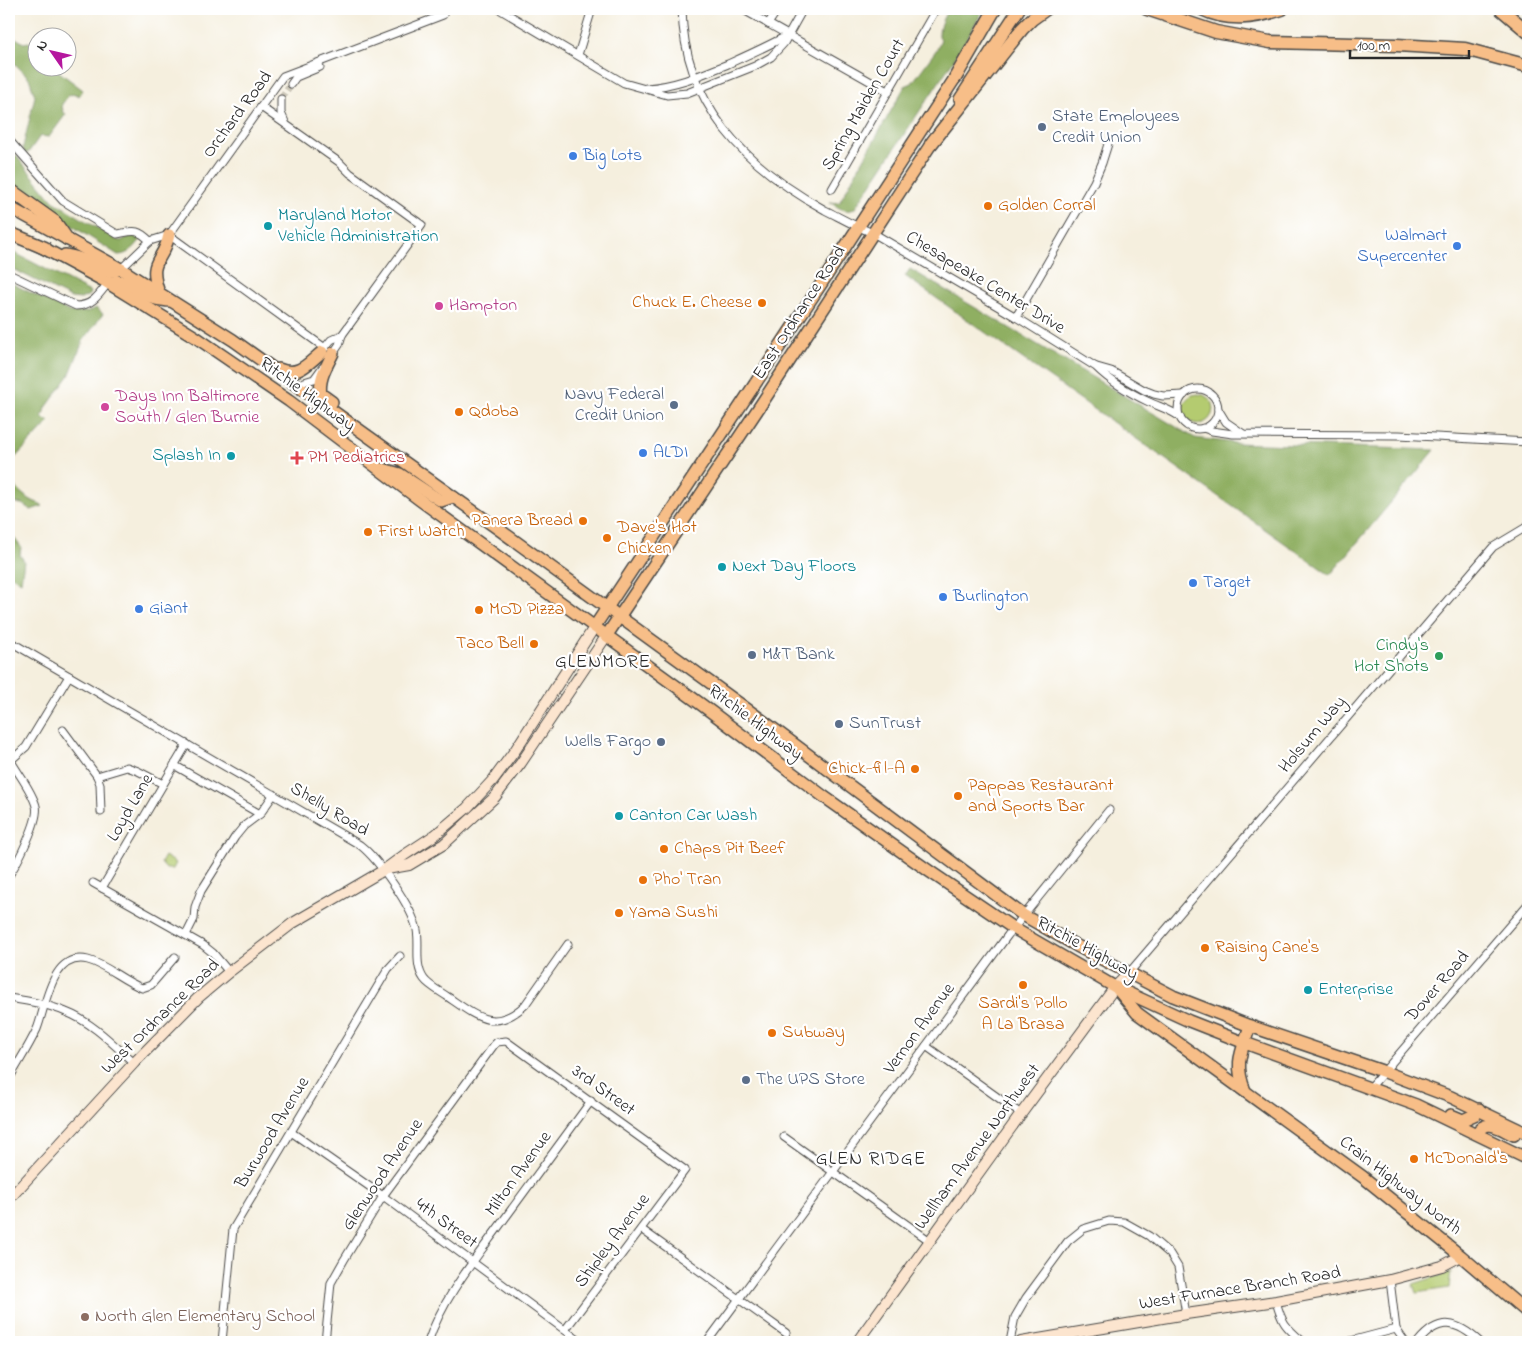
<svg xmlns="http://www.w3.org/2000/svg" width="1537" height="1351" font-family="'Indie Flower',sans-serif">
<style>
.green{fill:#b4cb70;stroke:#707b4e}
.forest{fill:#8faf62;stroke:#5d6d46}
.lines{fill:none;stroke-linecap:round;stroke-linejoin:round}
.street-tunnel{stroke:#cdc8ba;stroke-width:7;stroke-dasharray:7 3.5;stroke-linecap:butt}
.street-casing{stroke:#494846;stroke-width:9}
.secondary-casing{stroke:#494846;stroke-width:12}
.primary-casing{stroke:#494846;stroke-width:14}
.highway-casing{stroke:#494846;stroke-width:15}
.street{stroke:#fff;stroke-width:7}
.secondary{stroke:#fce5cf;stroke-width:10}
.primary{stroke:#f7be88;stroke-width:11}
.highway{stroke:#f7be88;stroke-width:12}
.service-dot{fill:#5c6f8a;stroke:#fff;stroke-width:2}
.shop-dot{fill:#3f7fe0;stroke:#fff;stroke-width:2}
.food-dot{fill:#e8710a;stroke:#fff;stroke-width:2}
.culture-dot{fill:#0f9aa8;stroke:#fff;stroke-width:2}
.hotel-dot{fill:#d1479c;stroke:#fff;stroke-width:2}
.health-dot{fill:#e0444e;stroke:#fff;stroke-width:2}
.leisure-dot{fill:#2e9e5b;stroke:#fff;stroke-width:2}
.education-dot{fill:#8d6e63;stroke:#fff;stroke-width:2}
.labels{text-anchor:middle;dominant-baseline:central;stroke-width:4.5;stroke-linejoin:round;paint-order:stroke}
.street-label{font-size:18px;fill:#2b2b2b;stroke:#fff}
.service-label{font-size:18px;fill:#4e5e75;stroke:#fff;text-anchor:start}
.shop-label{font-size:18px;fill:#366cbe;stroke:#fff;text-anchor:start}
.food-label{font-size:18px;fill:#c56008;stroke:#fff;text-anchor:start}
.culture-label{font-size:18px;fill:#0d838f;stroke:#fff;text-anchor:start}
.hotel-label{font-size:18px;fill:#b23c85;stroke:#fff;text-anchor:start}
.health-label{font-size:18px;fill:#be3a42;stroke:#fff;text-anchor:start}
.leisure-label{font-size:18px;fill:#27864d;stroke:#fff;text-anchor:end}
.education-label{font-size:18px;fill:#785e54;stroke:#fff;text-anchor:start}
.neighbourhood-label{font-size:19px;letter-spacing:1px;fill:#2b2b2b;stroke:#fff}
</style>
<rect width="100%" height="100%" fill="#fff"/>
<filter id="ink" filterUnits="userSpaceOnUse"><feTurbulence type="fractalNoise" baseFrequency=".02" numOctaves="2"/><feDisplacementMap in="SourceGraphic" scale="10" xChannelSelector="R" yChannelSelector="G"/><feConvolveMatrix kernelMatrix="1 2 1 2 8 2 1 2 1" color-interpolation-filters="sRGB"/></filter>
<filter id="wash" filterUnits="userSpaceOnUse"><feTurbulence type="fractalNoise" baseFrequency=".0096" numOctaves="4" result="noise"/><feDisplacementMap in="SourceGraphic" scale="20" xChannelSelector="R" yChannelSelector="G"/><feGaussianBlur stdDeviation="1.12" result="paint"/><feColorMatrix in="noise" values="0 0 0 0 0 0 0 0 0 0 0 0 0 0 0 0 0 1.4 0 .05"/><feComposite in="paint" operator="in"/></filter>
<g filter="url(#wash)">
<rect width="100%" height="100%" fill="#f5efde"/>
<g class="green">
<circle cx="1198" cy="409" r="15"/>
<path d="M165 856 176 863 173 869H166L161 863Z"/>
<path d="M1451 1272 1449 1288 1416 1293 1413 1284Z"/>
</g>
<g class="forest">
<path d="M949 9H984L959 52 855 208C847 214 837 207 830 202L839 203 905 86 912 83 937 49 941 39 939 36C939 25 943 17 949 9Z"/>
<path d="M9 34 24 43 29 42C38 48 37 57 38 68H54L83 90 79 96 76 94 69 95 62 104 63 112 66 114 49 137 40 136 28 153H24L23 147 35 96 29 78 9 58Z"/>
<path d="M9 147 53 201 117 240 121 241 135 233 143 237C136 245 130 255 118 255 81 231 42 209 9 179Z"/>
<path d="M9 250 90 292 89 295 81 299 71 298 9 267Z"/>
<path d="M910 269 1195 438 1235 443 1435 450 1330 575 905 276Z"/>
<path d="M9 282 70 312H87L96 308 103 314 83 341 69 376 45 409 42 417 49 422 14 459 9 469Z"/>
<path d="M9 474C12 486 22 495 33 501 37 503 40 503 43 506L31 510 22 504 14 503 9 511Z"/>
<path d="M9 512 11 517C10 523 12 528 11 534L21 547 20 555 24 561 21 582 9 574Z"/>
</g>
</g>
<g filter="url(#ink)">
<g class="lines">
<path class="street-tunnel" d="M281 99 291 84"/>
<defs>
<g id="street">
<path d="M499 9 624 83 667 95 687 93 755 66 771 57 784 43 803 9"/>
<path d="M682 9C684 105 745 166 825 210 841 218 856 227 873 233L1016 317 1096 367C1111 382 1130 393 1149 402 1160 407 1171 410 1180 417"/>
<path d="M742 9 889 92"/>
<path d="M768 24 778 9"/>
<path d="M578 55 592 9"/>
<path d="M291 84 296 77 320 67"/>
<path d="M646 88C676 86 701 75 728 64 748 55 768 46 788 35"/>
<path d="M281 99V113L285 122"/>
<path d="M261 107 339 162 350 173 422 225 342 335 339 345 332 355"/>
<path d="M9 140 63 201 117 234C134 231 137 228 150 241"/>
<path d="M832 189 936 9"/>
<path d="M169 235 325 348"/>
<path d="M121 269 150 241 169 235 283 76 443 15"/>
<path d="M9 274 76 306C92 306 99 295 108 283"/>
<path d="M1016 317 1094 182 1102 163 1108 144"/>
<path d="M323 350 331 340 342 335"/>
<path d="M1097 367 1111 371 1144 390 1154 394 1163 396 1184 395"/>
<path d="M304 382 314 379 322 368"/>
<circle cx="1198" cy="409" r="20"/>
<path d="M1218 409 1226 422 1242 433"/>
<path d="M1203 428 1212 431 1233 434 1399 435 1528 442"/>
<path d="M9 641 360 845C379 860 412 907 417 930 420 946 414 965 424 979 429 986 441 992 448 997 477 1017 495 1033 525 1005L568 944"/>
<path d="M63 730 97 776 100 784 101 812"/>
<path d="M9 762 26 747 69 676"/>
<path d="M174 765 260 814"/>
<path d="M97 776 127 767 138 771 163 784"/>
<path d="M9 875C17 864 40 819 36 806 32 791 19 775 11 761"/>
<path d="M93 883 203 945 213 953 229 972"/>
<path d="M102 888 187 744"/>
<path d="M186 935 194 919 195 907 201 891 235 837 244 826 260 814 274 794"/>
<path d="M1128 974 1493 547 1528 526"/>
<path d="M9 998C28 1001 47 1004 66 1012 92 1022 113 1044 134 1063"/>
<path d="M926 1046 1021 1114"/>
<path d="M9 1079C18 1063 29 1046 37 1029 46 1007 51 951 88 960 107 965 123 981 142 988L151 985 175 957"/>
<path d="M1369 1089 1528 904"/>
<path d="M291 1132 383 1196 581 1342"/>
<path d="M784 1137 930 1241"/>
<path d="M641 1229 786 1333"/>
<path d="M1390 1280 1396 1329 1405 1342"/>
<path d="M1276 1301C1282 1324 1286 1327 1303 1342"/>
<path d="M222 1342 233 1229 388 969 400 956"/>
<path d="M325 1342 331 1283 344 1260 383 1196 494 1045 497 1042 506 1041 685 1170 565 1330"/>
<path d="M428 1342C443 1298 473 1262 500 1225 530 1184 561 1142 591 1101"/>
<path d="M707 1342 1008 935 1109 810"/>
<path d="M1010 1342 1015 1317 1026 1298 1068 1241 1083 1229 1109 1221 1124 1222 1149 1236 1170 1254 1178 1267 1186 1314"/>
<path d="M1347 1342 1396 1329"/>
<path d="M1418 1342C1440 1315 1458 1322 1480 1342"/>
</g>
<g id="secondary">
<path d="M387 869 409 865 444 844 495 797 521 763 607 635"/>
<path d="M9 1199 134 1063 198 998 229 972 293 923 384 870 403 856 435 835 467 808 493 780 516 749 595 626"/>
<path d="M857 1342 1021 1114 1115 987 1128 974"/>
<path d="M1021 1342 1186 1314 1276 1301 1390 1280 1442 1266 1461 1256"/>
</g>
<g id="primary">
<path d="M960 99 1019 9"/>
<path d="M9 207 121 269 233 340 497 528 759 718 1023 915 1077 946 1173 996 1250 1026 1385 1072 1451 1097 1528 1134"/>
<path d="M36 244 108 283 197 338 289 401 420 500 702 705 823 796 929 871 1013 928 1115 987 1189 1021 1245 1043 1416 1105 1528 1159"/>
<path d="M65 255C72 256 78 258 84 260 99 267 105 276 121 269"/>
<path d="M108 283C127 276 137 292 153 298 158 300 164 300 169 301"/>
<path d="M159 293C147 258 163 264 169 235"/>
<path d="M279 369C299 377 307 364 322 352"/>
<path d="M332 402 321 394C318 379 327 366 333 353"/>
<path d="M383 469 400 474 441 501 453 497"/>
<path d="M595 626 827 275 959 72"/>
<path d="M607 635 762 403 935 138"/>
<path d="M1118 990 1137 1013 1363 1177 1461 1256 1528 1313"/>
<path d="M1245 1091C1234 1063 1241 1053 1250 1026"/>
<path d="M1451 1115 1463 1120 1476 1114 1479 1109"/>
<path d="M1477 1133C1486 1117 1502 1130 1514 1135"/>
</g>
<g id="highway">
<path d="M1147 9 1216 32 1270 42 1397 45 1465 49 1528 66"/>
<path d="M1202 9C1229 22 1255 18 1282 9"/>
<path d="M1501 9 1528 32"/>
<path d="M955 78 995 9"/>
<path d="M931 144 1022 29 1032 19 1046 9"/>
<path d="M9 189 55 222 67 239"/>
<path d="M9 233 45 248"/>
</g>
</defs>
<use href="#street" class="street-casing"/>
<use href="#secondary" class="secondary-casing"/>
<use href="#primary" class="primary-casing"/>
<use href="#highway" class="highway-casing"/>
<use href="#street" class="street"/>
<use href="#secondary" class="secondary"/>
<use href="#primary" class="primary"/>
<use href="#highway" class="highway"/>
</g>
</g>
<g class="service-dot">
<circle cx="1042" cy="127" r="5"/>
<circle cx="674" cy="405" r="5"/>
<circle cx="752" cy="655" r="5"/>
<circle cx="839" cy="724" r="5"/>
<circle cx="661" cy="742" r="5"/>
<circle cx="746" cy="1080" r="5"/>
</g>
<g class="shop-dot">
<circle cx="573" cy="156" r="5"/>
<circle cx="1457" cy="246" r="5"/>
<circle cx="643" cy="453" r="5"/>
<circle cx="1193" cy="583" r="5"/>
<circle cx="943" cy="597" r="5"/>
<circle cx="139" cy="609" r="5"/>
</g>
<g class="food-dot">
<circle cx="988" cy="206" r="5"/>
<circle cx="762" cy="303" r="5"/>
<circle cx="459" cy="412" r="5"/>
<circle cx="583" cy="521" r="5"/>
<circle cx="368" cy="532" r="5"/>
<circle cx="607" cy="538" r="5"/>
<circle cx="479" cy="610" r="5"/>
<circle cx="534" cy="644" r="5"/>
<circle cx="915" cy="769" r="5"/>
<circle cx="958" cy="796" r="5"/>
<circle cx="664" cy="849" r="5"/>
<circle cx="643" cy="880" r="5"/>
<circle cx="619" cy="913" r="5"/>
<circle cx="1205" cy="948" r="5"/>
<circle cx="1023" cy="985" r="5"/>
<circle cx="772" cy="1033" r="5"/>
<circle cx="1414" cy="1159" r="5"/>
</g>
<g class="culture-dot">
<circle cx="268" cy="226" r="5"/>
<circle cx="231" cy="456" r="5"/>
<circle cx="722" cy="567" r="5"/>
<circle cx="619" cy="816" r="5"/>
<circle cx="1308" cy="990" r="5"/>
</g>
<g class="hotel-dot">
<circle cx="439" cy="306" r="5"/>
<circle cx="105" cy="407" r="5"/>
</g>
<path class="health-dot" d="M294.5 450.5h5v5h5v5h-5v5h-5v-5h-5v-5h5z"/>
<circle class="leisure-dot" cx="1439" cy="656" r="5"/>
<circle class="education-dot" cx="85" cy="1317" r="5"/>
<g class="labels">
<g class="street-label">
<text transform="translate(864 105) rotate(-60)">Spring Maiden Court</text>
<text transform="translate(238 115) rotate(-53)">Orchard Road</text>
<text transform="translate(985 283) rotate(31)">Chesapeake Center Drive</text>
<text transform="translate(800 313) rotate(-57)">East Ordnance Road</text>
<text transform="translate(307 395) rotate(36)">Ritchie Highway</text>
<text transform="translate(755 723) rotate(37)">Ritchie Highway</text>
<text transform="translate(1313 735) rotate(-50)">Holsum Way</text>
<text transform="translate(131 808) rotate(-60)">Loyd Lane</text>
<text transform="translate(329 810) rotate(31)">Shelly Road</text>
<text transform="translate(1087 949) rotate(29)">Ritchie Highway</text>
<text transform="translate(1438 987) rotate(-49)">Dover Road</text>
<text transform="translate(161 1017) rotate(-44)">West Ordnance Road</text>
<text transform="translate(920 1029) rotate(-54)">Vernon Avenue</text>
<text transform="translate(603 1091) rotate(36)">3rd Street</text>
<text transform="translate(273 1133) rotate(-59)">Burwood Avenue</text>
<text transform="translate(978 1147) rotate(-54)">Wellham Avenue Northwest</text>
<text transform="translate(519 1174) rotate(-54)">Milton Avenue</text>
<text transform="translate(383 1175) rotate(-56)">Glenwood Avenue</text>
<text transform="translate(1400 1186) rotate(38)">Crain Highway North</text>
<text transform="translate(446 1224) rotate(36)">4th Street</text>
<text transform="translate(613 1241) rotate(-53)">Shipley Avenue</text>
<text transform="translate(1240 1289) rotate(-9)">West Furnace Branch Road</text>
</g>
<g class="service-label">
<text x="1052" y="117">State Employees<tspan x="1052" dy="21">Credit Union</tspan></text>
<text x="664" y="395" text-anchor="end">Navy Federal<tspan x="664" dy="21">Credit Union</tspan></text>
<text x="762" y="655">M&amp;T Bank</text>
<text x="849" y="724">SunTrust</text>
<text x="651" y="742" text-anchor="end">Wells Fargo</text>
<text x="756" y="1080">The UPS Store</text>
</g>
<g class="shop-label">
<text x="583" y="156">Big Lots</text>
<text x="1447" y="236" text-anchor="end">Walmart<tspan x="1447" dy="21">Supercenter</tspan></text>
<text x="653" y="453">ALDI</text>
<text x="1203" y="583">Target</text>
<text x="953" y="597">Burlington</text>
<text x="149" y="609">Giant</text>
</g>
<g class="food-label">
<text x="998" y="206">Golden Corral</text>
<text x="752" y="303" text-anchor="end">Chuck E. Cheese</text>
<text x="469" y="412">Qdoba</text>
<text x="573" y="521" text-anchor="end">Panera Bread</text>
<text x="617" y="528">Dave's Hot<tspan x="617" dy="21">Chicken</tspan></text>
<text x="378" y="532">First Watch</text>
<text x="489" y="610">MOD Pizza</text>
<text x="524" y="644" text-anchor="end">Taco Bell</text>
<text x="905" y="769" text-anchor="end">Chick-fil-A</text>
<text x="968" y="786">Pappas Restaurant<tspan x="968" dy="21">and Sports Bar</tspan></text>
<text x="674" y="849">Chaps Pit Beef</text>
<text x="653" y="880">Pho' Tran</text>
<text x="629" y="913">Yama Sushi</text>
<text x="1215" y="948">Raising Cane's</text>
<text x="1023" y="1004" text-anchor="middle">Sardi's Pollo<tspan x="1023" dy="21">A La Brasa</tspan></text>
<text x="782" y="1033">Subway</text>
<text x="1424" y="1159">McDonald's</text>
</g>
<g class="culture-label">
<text x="278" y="216">Maryland Motor<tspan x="278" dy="21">Vehicle Administration</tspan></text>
<text x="221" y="456" text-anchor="end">Splash In</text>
<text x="732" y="567">Next Day Floors</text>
<text x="629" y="816">Canton Car Wash</text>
<text x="1318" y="990">Enterprise</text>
</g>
<g class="hotel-label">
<text x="449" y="306">Hampton</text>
<text x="115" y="397">Days Inn Baltimore<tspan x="115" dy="21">South / Glen Burnie</tspan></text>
</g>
<g class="health-label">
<text x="308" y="458">PM Pediatrics</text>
</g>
<g class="leisure-label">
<text x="1429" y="646">Cindy's<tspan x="1429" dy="21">Hot Shots</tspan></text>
</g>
<g class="education-label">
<text x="95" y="1317">North Glen Elementary School</text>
</g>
<g class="neighbourhood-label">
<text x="603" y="662">GLENMORE</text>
<text x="871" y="1159">GLEN RIDGE</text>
</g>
</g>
<rect width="1537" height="1351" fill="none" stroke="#fff" stroke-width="30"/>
<g transform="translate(52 52) rotate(304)"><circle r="24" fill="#ffffff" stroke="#aaaaaa"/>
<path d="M0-4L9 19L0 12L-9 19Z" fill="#b5179e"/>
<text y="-8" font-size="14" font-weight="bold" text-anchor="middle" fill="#2b2b2b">N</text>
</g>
<path d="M1350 50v8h119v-8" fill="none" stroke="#2b2b2b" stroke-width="2.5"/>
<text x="1357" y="50" font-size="15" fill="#2b2b2b" stroke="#ffffff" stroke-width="4" paint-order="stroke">100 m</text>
</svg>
